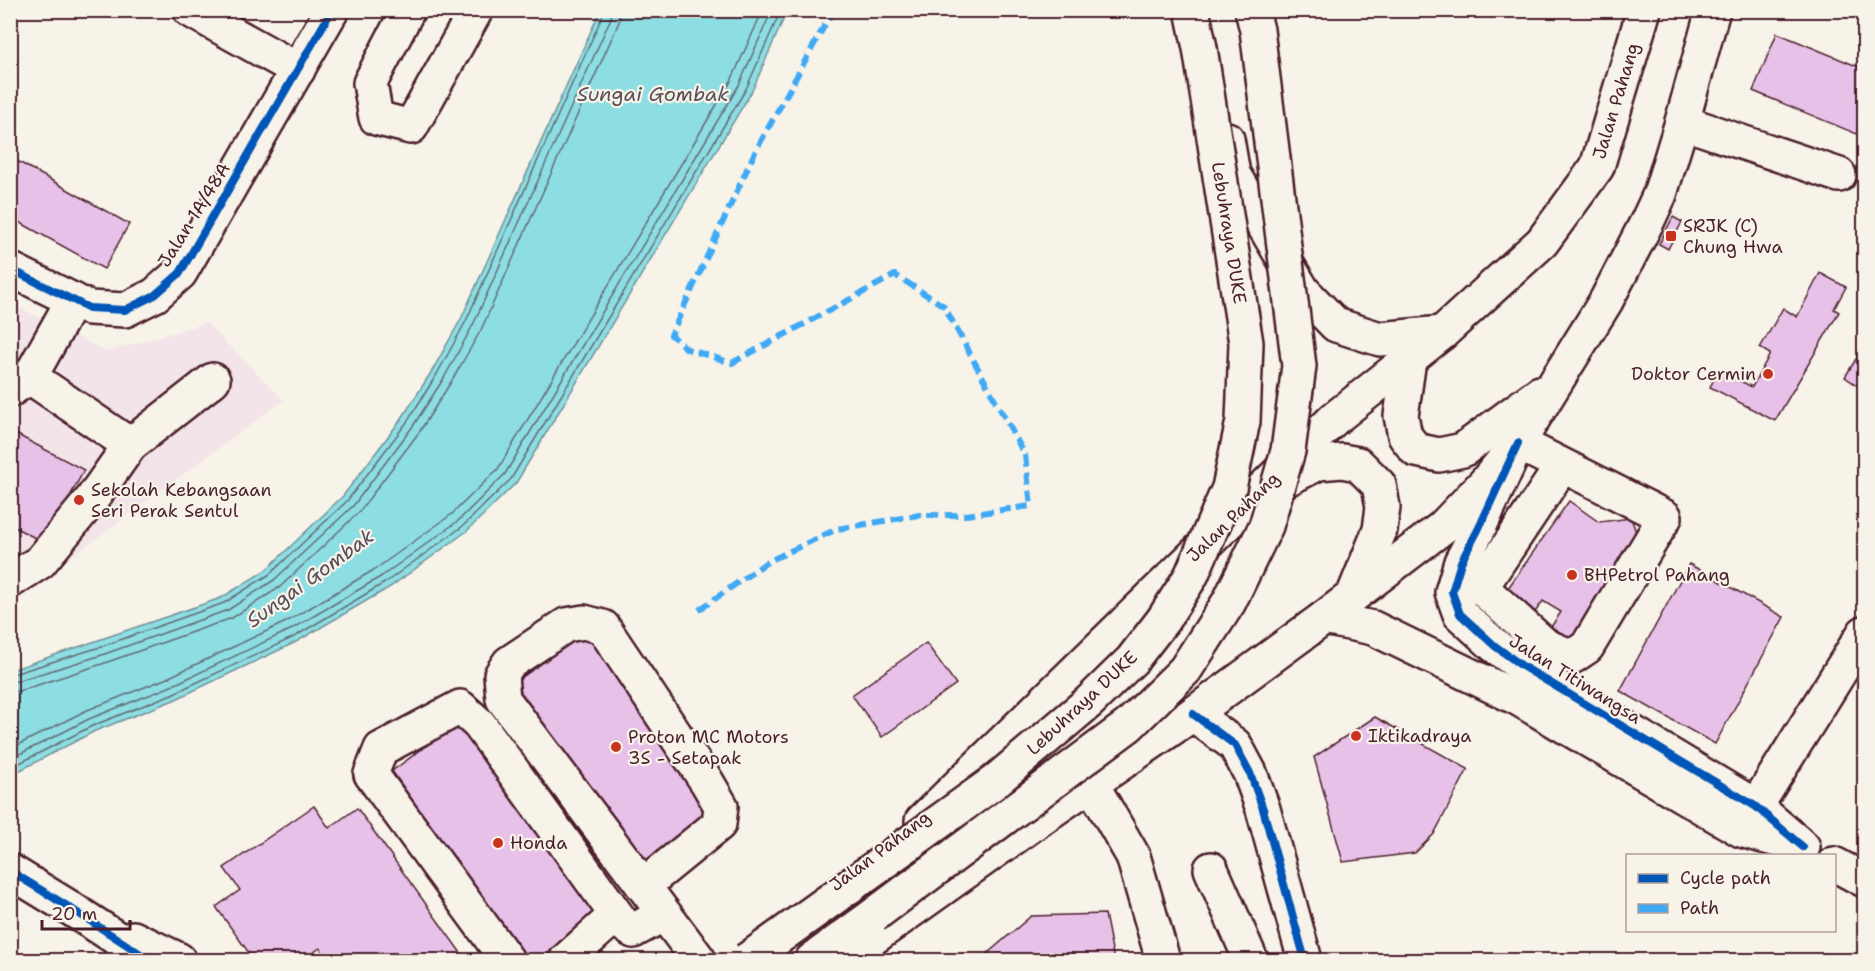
<svg xmlns="http://www.w3.org/2000/svg" width="1875" height="971" font-family="'Shantell Sans',sans-serif">
<style>
.built{fill:#f2e4e8}
.water{fill:#8cdee3;stroke:#729299;stroke-width:1.5}
.lines{fill:none;stroke-linecap:round;stroke-linejoin:round}
.shore{stroke:#646b75;stroke-width:1.5}
.building{fill:#e8c1e9;stroke:#4a1f2b;stroke-width:1.5}
.minor-casing{stroke:#4a1f2b;stroke-width:38}
.major-casing{stroke:#4a1f2b;stroke-width:38}
.highway-casing{stroke:#4a1f2b;stroke-width:38}
.minor{stroke:#f7f3e8;stroke-width:33}
.major{stroke:#f7f3e8;stroke-width:33}
.highway{stroke:#f7f3e8;stroke-width:33}
.highway-bridge-casing{stroke:#4a1f2b;stroke-width:38;stroke-linecap:butt}
.highway-bridge{stroke:#f7f3e8;stroke-width:33}
.quiet{stroke:#3fa9f5;stroke-width:6;stroke-dasharray:12 6;stroke-linecap:butt}
.cycleway-casing{stroke:#f7f3e8;stroke-width:11}
.cycleway{stroke:#0057b8;stroke-width:8}
.poi-dot{fill:#c8321e;stroke:#f7f3e8;stroke-width:2}
.labels{text-anchor:middle;dominant-baseline:central;stroke-width:4.5;stroke-linejoin:round;paint-order:stroke}
.street-label{font-size:18px;fill:#4a1f2b;stroke:#f7f3e8}
.poi-label{font-size:18px;fill:#4a1f2b;stroke:#f7f3e8;text-anchor:start}
.water-label{font-size:20px;font-style:italic;fill:#5a4f59;stroke:#f7f3e8}
</style>
<rect width="100%" height="100%" fill="#f7f3e8"/>
<filter id="ink" filterUnits="userSpaceOnUse"><feTurbulence type="fractalNoise" baseFrequency=".0167" numOctaves="2"/><feDisplacementMap in="SourceGraphic" scale="12" xChannelSelector="R" yChannelSelector="G"/><feConvolveMatrix kernelMatrix="1 2 1 2 8 2 1 2 1" color-interpolation-filters="sRGB"/></filter>
<g filter="url(#ink)">
<path class="built" d="M10 303 107 352 206 323 284 400 11 601Z"/>
<path class="water" d="M600 11H787L752 91 516 483 467 531 390 587 296 642 174 700 95 731 11 775V670L221 598 266 570 343 496 402 418 432 371 461 319Z"/>
<g class="lines">
<g class="shore">
<path d="M10 675 97 648 224 603 270 574 347 501 407 422 437 374 466 321 605 10"/>
<path d="M10 683 99 656 228 610 274 580 353 506 413 426 444 378 473 325 611 18 612 10"/>
<path d="M10 692 19 691 102 664 232 618 280 587 359 512 420 431 451 382 481 330 619 22 621 10"/>
<path d="M10 749 85 711 165 679 286 622 377 568 452 514 498 469 731 81 763 10"/>
<path d="M10 759 89 719 169 687 290 630 382 576 458 521 505 474 739 85 772 10"/>
<path d="M10 768 92 726 172 694 294 637 386 582 463 526 511 479 746 89 781 10"/>
</g>
</g>
<g class="building">
<path d="M1777 33 1864 69V137L1753 91Z"/>
<path d="M10 157 129 224 104 269 10 217Z"/>
<path d="M1673 217 1682 222 1668 249 1659 244Z"/>
<path d="M1820 273 1846 287 1834 309 1839 312 1775 421 1710 387 1719 370 1752 387 1770 354 1760 348 1783 308 1797 317Z"/>
<path d="M1864 346V390L1845 377Z"/>
<path d="M10 431 84 470 45 543 10 525Z"/>
<path d="M1569 501 1599 522 1631 518 1642 549 1578 643 1551 627 1561 612 1543 601 1528 622 1499 601Z"/>
<path d="M1689 564 1784 617 1715 744 1620 691Z"/>
<path d="M586 632 717 811 645 862 514 683Z"/>
<path d="M926 643 956 684 882 737 852 695Z"/>
<path d="M1375 717 1468 769 1434 834 1415 853 1343 862 1314 757Z"/>
<path d="M463 719 607 914 546 960H523L392 771Z"/>
<path d="M314 806 329 828 357 808 466 960H329L320 948 302 960H254L216 907 240 890 224 868Z"/>
<path d="M1105 914 1114 960 981 959 1031 916Z"/>
</g>
<g class="lines">
<defs>
<g id="minor">
<path d="M190 10 298 70"/>
<path d="M408 10 370 83 376 118 411 127 476 10"/>
<path d="M1682 122 1839 175"/>
<path d="M10 269 89 308 125 310 155 295 180 273 332 10"/>
<path d="M30 377 73 300"/>
<path d="M10 390 30 377 130 445"/>
<path d="M1562 466 1484 583 1486 592 1546 646 1572 657 1587 647 1665 517 1518 443 1478 530 1461 562 1452 592 1460 614 1495 646 1522 666 1755 806 1803 847"/>
<path d="M10 581 40 562 92 499 130 445 213 380"/>
<path d="M1324 618 1373 628 1519 699 1741 830 1792 844"/>
<path d="M1193 714 1235 745 1250 773 1263 809 1305 960"/>
<path d="M1091 783 1133 856 1163 960"/>
<path d="M1745 824 1864 633"/>
<path d="M1834 864 1864 880"/>
<path d="M1211 869 1251 960"/>
<path d="M10 871 67 906 150 960"/>
<path d="M643 886 719 824 721 806 707 782 603 627 584 622 566 625 509 663 501 675 503 699 699 960"/>
<path d="M133 938 179 960"/>
<path d="M507 960 371 774 381 749 460 707 479 724 623 924 633 931 664 914"/>
<path d="M566 960 616 915"/>
</g>
<g id="major">
<path d="M1227 139 1233 174 1303 291 1336 325 1380 339 1442 333"/>
<path d="M1409 360 1401 416 1405 436 1416 450 1439 455 1463 450 1540 393"/>
<path d="M1283 481 1318 463 1342 461 1358 464 1379 485 1383 507 1380 530 1354 594"/>
<path d="M922 821 1334 419 1442 333 1542 242 1597 167 1644 10"/>
<path d="M842 960 1041 818 1193 714 1324 618 1443 527 1485 483 1518 443 1557 380 1606 301 1648 220 1660 194 1682 122 1713 10"/>
</g>
<path id="highway" d="M812 960 874 915"/>
</defs>
<use href="#minor" class="minor-casing"/>
<use href="#major" class="major-casing"/>
<use href="#highway" class="highway-casing"/>
<use href="#minor" class="minor"/>
<use href="#major" class="major"/>
<use href="#highway" class="highway"/>
<defs>
<g id="highway-bridge">
<path d="M874 915 1129 725 1185 670 1229 602 1266 526 1288 451 1299 366 1257 30 1252 10"/>
<path d="M747 960 993 783 1089 702 1132 660 1163 620 1191 576 1229 488 1243 421 1246 343 1200 48 1192 10"/>
</g>
</defs>
<use href="#highway-bridge" class="highway-bridge-casing"/>
<use href="#highway-bridge" class="highway-bridge"/>
<path class="quiet" d="M699 610 767 562 837 529 919 515H966L1031 506 1025 455 944 306 895 275 732 363 687 349 671 335 754 154 833 10"/>
<defs>
<g id="cycleway">
<path d="M10 269 89 308 125 310 155 295 180 273 332 10"/>
<path d="M1518 443 1478 530 1461 562 1452 592 1460 614 1495 646 1522 666 1755 806 1803 847"/>
<path d="M1193 714 1235 745 1250 773 1263 809 1305 960"/>
<path d="M10 871 67 906 150 960"/>
</g>
</defs>
<use href="#cycleway" class="cycleway-casing"/>
<use href="#cycleway" class="cycleway"/>
</g>
</g>
<g class="poi-dot">
<rect x="1665" y="230" width="12" height="12" rx="3"/>
<circle cx="1768" cy="374" r="6"/>
<circle cx="79" cy="500" r="6"/>
<circle cx="1572" cy="575" r="6"/>
<circle cx="1356" cy="736" r="6"/>
<circle cx="616" cy="747" r="6"/>
<circle cx="498" cy="843" r="6"/>
</g>
<g class="labels">
<g class="street-label">
<text transform="translate(1616 101) rotate(-73)">Jalan Pahang</text>
<text transform="translate(194 215) rotate(-58)">Jalan 1A/48A</text>
<text transform="translate(1229 233) rotate(81)">Lebuhraya DUKE</text>
<text transform="translate(1233 517) rotate(-44)">Jalan Pahang</text>
<text transform="translate(1575 679) rotate(32)">Jalan Titiwangsa</text>
<text transform="translate(1082 703) rotate(-43)">Lebuhraya DUKE</text>
<text transform="translate(880 851) rotate(-37)">Jalan Pahang</text>
</g>
<g class="poi-label">
<text x="1683" y="226">SRJK (C)<tspan x="1683" dy="21">Chung Hwa</tspan></text>
<text x="1756" y="374" text-anchor="end">Doktor Cermin</text>
<text x="91" y="490">Sekolah Kebangsaan<tspan x="91" dy="21">Seri Perak Sentul</tspan></text>
<text x="1584" y="575">BHPetrol Pahang</text>
<text x="1368" y="736">Iktikadraya</text>
<text x="628" y="737">Proton MC Motors<tspan x="628" dy="21">3S - Setapak</tspan></text>
<text x="510" y="843">Honda</text>
</g>
<g class="water-label">
<text x="653" y="94">Sungai Gombak</text>
<text transform="translate(310 578) rotate(-36)">Sungai Gombak</text>
</g>
</g>
<rect width="1875" height="971" fill="none" stroke="#f7f3e8" stroke-width="36"/>
<rect x="18" y="18" width="1839" height="935" fill="none" stroke="#4a1f2b" stroke-width="2" filter="url(#ink)"/>
<rect x="1626" y="854" width="210" height="78" fill="#f7f3e8" stroke="#b29e9c" stroke-width="1.5"/>
<rect x="1638" y="874" width="30" height="9" fill="#0057b8" stroke="#b29e9c" stroke-width="1.5"/>
<text x="1680" y="884" font-size="18" fill="#4a1f2b">Cycle path</text>
<rect x="1638" y="904" width="30" height="9" fill="#3fa9f5" stroke="#b29e9c" stroke-width="1.5"/>
<text x="1680" y="914" font-size="18" fill="#4a1f2b">Path</text>
<path d="M42 920v9h88v-9" fill="none" stroke="#4a1f2b" stroke-width="3"/>
<text x="51" y="920" font-size="18" fill="#4a1f2b" stroke="#f7f3e8" stroke-width="4.5" paint-order="stroke">20 m</text>
</svg>
